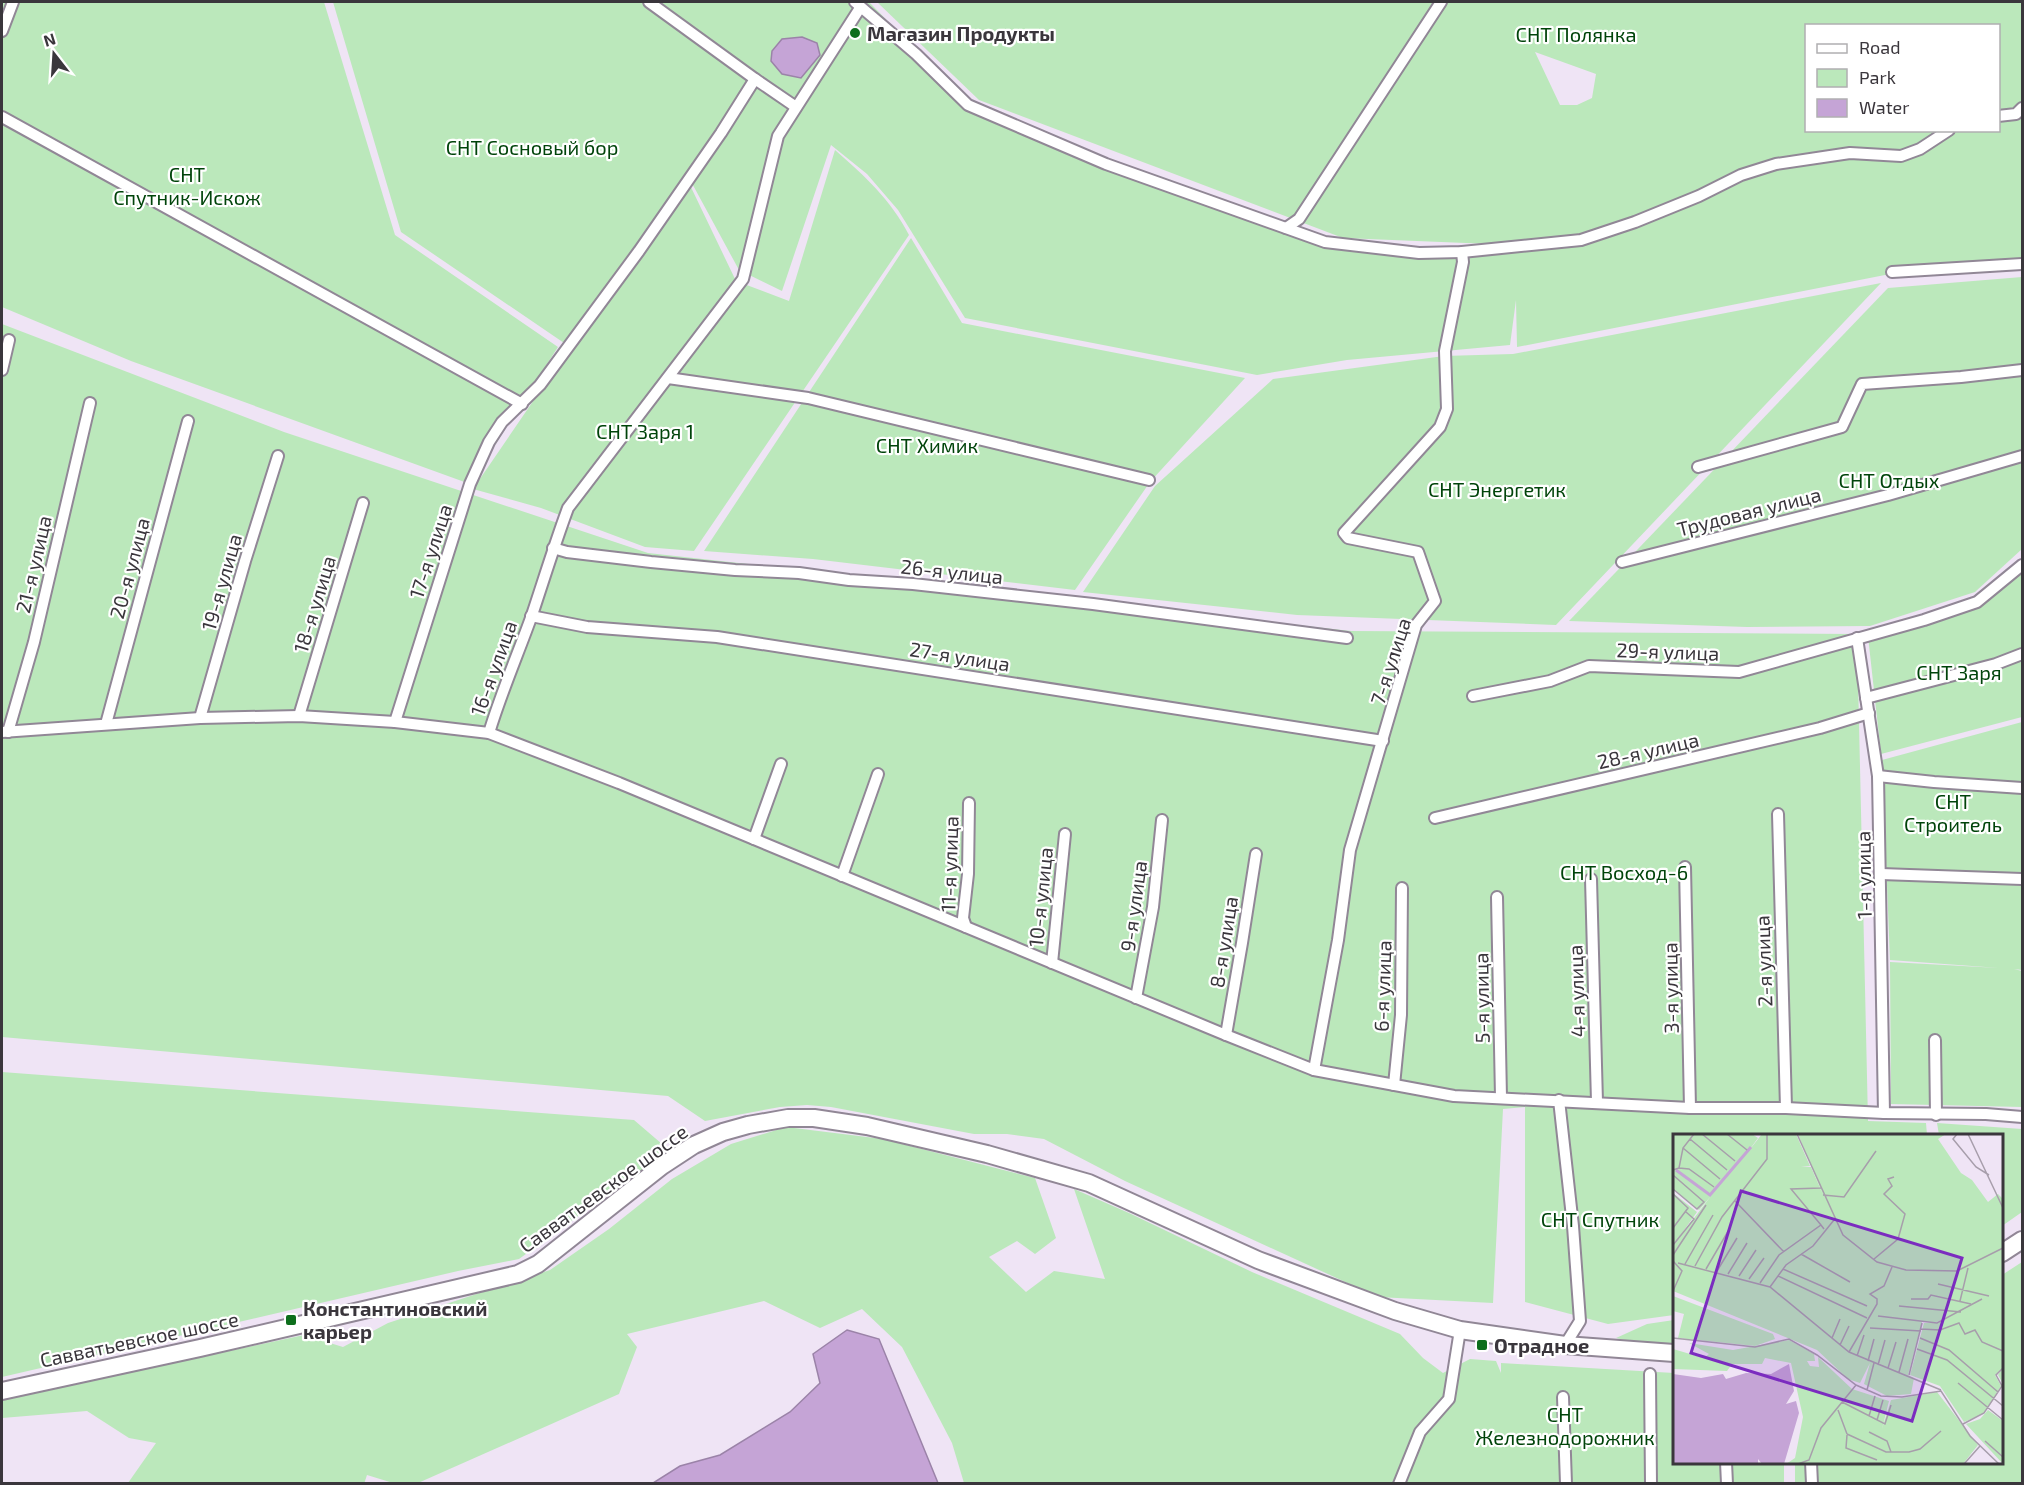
<svg xmlns="http://www.w3.org/2000/svg" width="2024" height="1485" font-family="'Exo 2',sans-serif">
<style>
.green{fill:#bbe8bb;fill-rule:evenodd}
.water{fill:#c5a4d6;stroke:#9b83a8;stroke-width:1.5}
.lines{fill:none;stroke-linecap:round;stroke-linejoin:round}
.minor-casing{stroke:#918796;stroke-width:14}
.primary-casing{stroke:#918796;stroke-width:20}
.minor{stroke:#fff;stroke-width:10}
.primary{stroke:#fff;stroke-width:16}
.poi-dot{fill:#0d6e1c;stroke:#fff;stroke-width:2}
.labels{text-anchor:middle;dominant-baseline:central;stroke-width:4.5;stroke-linejoin:round;paint-order:stroke}
.poi-label{font-size:20px;font-weight:bold;fill:#3a363c;stroke:#fff;text-anchor:start}
.park-label{font-size:20px;fill:#00440a;stroke:#fff}
.street-label{font-size:20px;fill:#3a363c;stroke:#fff}
.inset-river{fill:none;stroke:#c5a4d6;stroke-width:3}
.inset-road{fill:none;stroke:#a79eab;stroke-width:1.5}
.view{fill:#7b2cbf;fill-opacity:0.15;stroke:#7b2cbf;stroke-width:3}
.inset-edge{fill:none;stroke:#3a363c;stroke-width:3}
</style>
<rect width="100%" height="100%" fill="#efe4f5"/>
<g class="green">
<path d="M2 2H324L395 235 558 347 470 484 131 361 2 307Z"/>
<path d="M333 2H869L967 102 1327 249H1435L1515 245 1343 238 979 100 877 2H2022V267L1885 275 1517 347 1516 300 1510 345 1347 360 1257 375 965 318 898 210 867 174 831 145 782 291 739 270 688 176 567 345 401 232ZM1806 26H1998V130H1806ZM1535 52 1596 74 1592 98 1577 105H1560Z"/>
<path d="M835 150C864 175 891 200 909 235L694 551 645 547 541 508 473 489 538 394 688 181 736 281 789 301Z"/>
<path d="M911 238 962 323 1245 378 1150 482 1075 590 813 559 704 551Z"/>
<path d="M2022 277V549L1975 592 1870 626 1747 627 1569 621 1888 288Z"/>
<path d="M1881 283 1556 625 1297 615 1083 592 1155 486 1273 379 1444 356 1513 354Z"/>
<path d="M2 324 284 432 648 553 1351 631 1857 634 1868 1121 1926 1123 1927 1135 1674 1136V1315L1608 1324 1525 1302V1107L1503 1109 1493 1303 1378 1297 1125 1181 1044 1139 1007 1134H974L831 1107 807 1105 780 1107 705 1121 668 1096 2 1037Z"/>
<path d="M2022 563V717L1881 754 1868 636 1978 604Z"/>
<path d="M2022 722V970L2014 969 2022 971V1107L1891 1104 1890 962 1999 968 1890 960 1882 760Z"/>
<path d="M2 1072 634 1120 669 1150 519 1259 458 1271 2 1377Z"/>
<path d="M1937 1123 2022 1129V1212L2002 1226V1136L1939 1135Z"/>
<path d="M786 1127 883 1139 1035 1178 1056 1238 1035 1254 1017 1241 989 1257 1026 1292 1054 1271 1105 1279 1074 1189 1129 1213 1252 1272 1400 1334 1423 1358 1443 1373 1470 1359 1496 1361 1501 1373V1363L1674 1373V1462L1784 1463V1483H964L952 1443 902 1347 862 1309 820 1328 764 1301 627 1334 637 1347 619 1394 418 1483H393L367 1475 364 1484 128 1483 156 1443 129 1438 87 1411 2 1418V1400L304 1335 343 1347 388 1323 550 1270 609 1229 672 1179 731 1144Z"/>
<path d="M2022 1262V1483H1795V1463L2002 1462V1275Z"/>
<path d="M1674 1320V1343L1647 1345 1616 1338 1647 1324Z"/>
</g>
<g class="water">
<path d="M802 37 817 43 820 55 801 78 782 74 771 61 772 51 782 39Z"/>
<path d="M847 1330 879 1339 938 1483H653L680 1466 720 1455 790 1412 820 1383 813 1354Z"/>
</g>
<g class="lines">
<defs>
<g id="minor">
<path d="M649 2 755 79"/>
<path d="M855 2 916 54 968 105 1106 164 1325 242 1419 253 1462 252 1581 240 1635 222 1699 196 1741 175 1776 164 1850 153 1901 156 1920 149 1949 130"/>
<path d="M2 31 13 2"/>
<path d="M1998 116 2016 114 2022 108"/>
<path d="M2 117 522 404"/>
<path d="M1286 228 1299 219 1441 2"/>
<path d="M1892 272 2022 264"/>
<path d="M2 370 9 340"/>
<path d="M668 378 808 398 1149 480"/>
<path d="M1698 467 1842 427 1862 384 1961 377 2022 370"/>
<path d="M553 548 567 552 651 562 735 570 799 573 849 580 913 584 1093 604 1347 638"/>
<path d="M1622 562 1888 495 2022 456"/>
<path d="M531 616 587 627 717 637 1383 741"/>
<path d="M1857 638 1878 776 1884 1113"/>
<path d="M1473 696 1550 681 1589 666 1739 672 1924 620 1977 602 2022 565"/>
<path d="M1866 698 1996 664 2022 654"/>
<path d="M299 716 363 503"/>
<path d="M200 718 245 561 278 456"/>
<path d="M395 722 470 484 489 442 502 422 540 385 639 251 721 133 755 79 796 107"/>
<path d="M106 724 188 421"/>
<path d="M2 732 200 718 299 716 395 722 489 733 619 783 1226 1035 1314 1070 1454 1096 1690 1108H1786L1884 1113 1986 1114 2022 1117"/>
<path d="M8 732 34 642 90 403"/>
<path d="M489 733C501 693 518 654 532 615 544 579 555 543 568 508L743 279 778 136 860 8"/>
<path d="M1878 776 1934 782 2022 788"/>
<path d="M1778 814 1786 1108"/>
<path d="M1435 818 1820 728 1869 713"/>
<path d="M754 839 781 764"/>
<path d="M1685 867 1690 1108"/>
<path d="M1881 874 2022 879"/>
<path d="M842 876 878 774"/>
<path d="M1591 879 1597 1102"/>
<path d="M1497 897 1501 1097"/>
<path d="M966 927 963 918 968 874 969 803"/>
<path d="M1052 963 1065 834"/>
<path d="M1136 998 1153 907 1162 820"/>
<path d="M1226 1035 1242 943 1256 854"/>
<path d="M1935 1040 1936 1115"/>
<path d="M1314 1070 1338 940 1350 850 1416 625 1435 601 1418 552 1348 538 1344 533 1440 427 1447 409 1445 351 1463 262 1462 252"/>
<path d="M1394 1085 1401 1015 1402 888"/>
<path d="M1559 1100 1573 1226 1580 1321 1565 1345"/>
<path d="M1650 1374 1651 1484"/>
<path d="M1563 1397 1566 1484"/>
<path d="M1726 1462 1727 1484"/>
<path d="M1811 1462 1812 1484"/>
<path d="M1399 1484 1420 1432 1449 1399 1460 1330"/>
</g>
<g id="primary">
<path d="M2002 1253 2022 1240"/>
<path d="M2 1391 200 1348 518 1274 538 1264 662 1166 694 1145 723 1132 748 1125 788 1118H814L867 1126 987 1154 1089 1183 1258 1260 1395 1311 1460 1330 1565 1345 1674 1353"/>
</g>
</defs>
<use href="#minor" class="minor-casing"/>
<use href="#primary" class="primary-casing"/>
<use href="#minor" class="minor"/>
<use href="#primary" class="primary"/>
</g>
<g class="poi-dot">
<circle cx="855" cy="33" r="6"/>
<rect x="285" y="1314" width="12" height="12" rx="3"/>
<rect x="1476" y="1339" width="12" height="12" rx="3"/>
</g>
<g class="labels">
<g class="poi-label">
<text x="867" y="33">Магазин Продукты</text>
<text x="303" y="1308">Константиновский<tspan x="303" dy="23">карьер</tspan></text>
<text x="1494" y="1345">Отрадное</text>
</g>
<g class="park-label">
<text x="1576" y="34">СНТ Полянка</text>
<text x="532" y="147">СНТ Сосновый бор</text>
<text x="187" y="174">СНТ<tspan x="187" dy="23">Спутник-Искож</tspan></text>
<text x="645" y="431">СНТ Заря 1</text>
<text x="927" y="445">СНТ Химик</text>
<text x="1889" y="480">СНТ Отдых</text>
<text x="1497" y="489">СНТ Энергетик</text>
<text x="1959" y="672">СНТ Заря</text>
<text x="1953" y="801">СНТ<tspan x="1953" dy="23">Строитель</tspan></text>
<text x="1624" y="872">СНТ Восход-6</text>
<text x="1600" y="1219">СНТ Спутник</text>
<text x="1565" y="1414">СНТ<tspan x="1565" dy="23">Железнодорожник</tspan></text>
</g>
<g class="street-label">
<text transform="translate(1749 511) rotate(-14)">Трудовая улица</text>
<text transform="translate(430 551) rotate(-72)">17-я улица</text>
<text transform="translate(33 564) rotate(-77)">21-я улица</text>
<text transform="translate(129 568) rotate(-75)">20-я улица</text>
<text transform="translate(952 571) rotate(6)">26-я улица</text>
<text transform="translate(221 582) rotate(-74)">19-я улица</text>
<text transform="translate(314 604) rotate(-73)">18-я улица</text>
<text transform="translate(1668 651) rotate(2)">29-я улица</text>
<text transform="translate(960 656) rotate(9)">27-я улица</text>
<text transform="translate(1390 661) rotate(-72)">7-я улица</text>
<text transform="translate(493 668) rotate(-70)">16-я улица</text>
<text transform="translate(1648 750) rotate(-13)">28-я улица</text>
<text transform="translate(949 864) rotate(-88)">11-я улица</text>
<text transform="translate(1863 875) rotate(-91)">1-я улица</text>
<text transform="translate(1040 897) rotate(-84)">10-я улица</text>
<text transform="translate(1133 906) rotate(-82)">9-я улица</text>
<text transform="translate(1223 942) rotate(-81)">8-я улица</text>
<text transform="translate(1763 961) rotate(-92)">2-я улица</text>
<text transform="translate(1382 986) rotate(-88)">6-я улица</text>
<text transform="translate(1670 988) rotate(-91)">3-я улица</text>
<text transform="translate(1576 991) rotate(-92)">4-я улица</text>
<text transform="translate(1481 998) rotate(-91)">5-я улица</text>
<text transform="translate(603 1188) rotate(-36)">Савватьевское шоссе</text>
<text transform="translate(139 1339) rotate(-12)">Савватьевское шоссе</text>
</g>
</g>
<g transform="translate(1673 1134)">
<rect width="330" height="330" fill="#efe4f5"/>
<path d="M0 0H79L85 4 74 19 89 0H123L137 32 128 33H138L151 63 125 0H273L265 5 288 39 299 46 315 68 325 60 330 65V250L325 241 329 235 322 241 328 252 310 280 291 288 267 252 237 241 251 189H264L278 181 264 188H249L235 241 241 244 238 260 214 262 191 250 197 229 187 249 175 245 144 216 0 157V59L24 78 2 109 38 62 26 76 0 55ZM0 162 100 200 102 205 82 212 5 204 11 180 0 177ZM116 206 141 220 142 227H134L137 232 146 233 145 223 179 255 216 267 209 295 218 266 264 258 305 311 290 330H113L122 324 130 283 118 229 92 224 89 230H59L54 237 0 235V215L31 224 36 220 16 209 60 216ZM315 276 330 287V330L293 290 307 285Z" fill="#bbe8bb"/>
<path d="M116 230 121 257 113 270 123 267 126 279 111 330H89L85 325V330H0V240L28 244 50 240 53 245 73 239 98 240Z" fill="#c5a4d6"/>
<path class="inset-river" d="M3 36 37 61 78 13"/>
<path class="inset-road" d="M29 0 62 27M54 0 74 16M124 0 170 101 204 128 233 136 284 137 330 114M284 0 280 5 303 33 316 41M295 0 330 74M17 5 54 36M10 14 47 45M6 34 16 35 41 53M0 36 6 34 10 14 21 0M0 41 31 68 24 75 0 55M0 60 15 74 0 94M150 61 171 63 203 17M62 67 111 118M148 91 118 55 148 54M0 111 21 85 13 78M128 120 177 148M0 121 33 71M201 125 225 105 232 80 211 60 219 52 215 45 221 43M0 127 9 137 0 157M5 129 97 153 176 218 268 256M12 130 40 81M22 132 49 83 94 25V0M33 135 57 94M110 135 194 172M44 137 64 104M55 140 74 109M66 142 83 116M105 142 194 184M76 145 91 124M87 149 106 121 148 91 151 95M265 150 316 162M97 153 113 131 140 112 161 86M238 165H255L258 161 298 170M287 167 295 134M226 172 288 178M205 182 264 189 309 165M197 194 248 197M248 195 267 196 286 189 292 200 302 196 309 208 330 217M0 204 82 213 116 205 144 221 183 251 208 262 229 263 268 257 297 302 326 330M159 204 167 185M247 204 276 216 325 258M167 211 176 192M244 215 274 226 330 272M176 218 204 170V165L197 160 211 152 219 133M184 222 191 201M195 227 201 205M205 231 212 206M215 234 223 208M226 238 235 205M236 241 249 189M285 249 330 286M194 256 201 229M169 268 212 290 218 271M165 276 174 300M196 282 202 262M204 286 210 266M290 290 311 279 329 252 323 241 330 234M196 298 214 307 218 318M174 300 213 318H236L247 315 268 297M174 301 173 314 204 326M312 307 330 323M125 330 136 326 148 294 183 251M291 330 307 312"/>
<path class="view" d="M68 57 289 124 239 287 18 219Z"/>
<rect width="330" height="330" class="inset-edge"/>
</g>
<rect width="2024" height="1485" fill="none" stroke="#3a363c" stroke-width="6"/>
<rect x="1805" y="24" width="195" height="108" fill="#ffffff" stroke="#b0afb1" stroke-width="1.5"/>
<rect x="1817" y="44" width="30" height="9" fill="#ffffff" stroke="#b0afb1" stroke-width="1.5"/>
<text x="1859" y="54" font-size="18" fill="#3a363c">Road</text>
<rect x="1817" y="69" width="30" height="18" fill="#bbe8bb" stroke="#b0afb1" stroke-width="1.5"/>
<text x="1859" y="84" font-size="18" fill="#3a363c">Park</text>
<rect x="1817" y="99" width="30" height="18" fill="#c5a4d6" stroke="#b0afb1" stroke-width="1.5"/>
<text x="1859" y="114" font-size="18" fill="#3a363c">Water</text>
<g transform="translate(54 54) rotate(343)" stroke="#ffffff" stroke-width="4.5" paint-order="stroke">
<path d="M0-4.5L10 22L0 15L-10 22Z" fill="#3a363c"/>
<text y="-9" font-size="16" font-weight="bold" text-anchor="middle" fill="#3a363c">N</text>
</g>
</svg>
